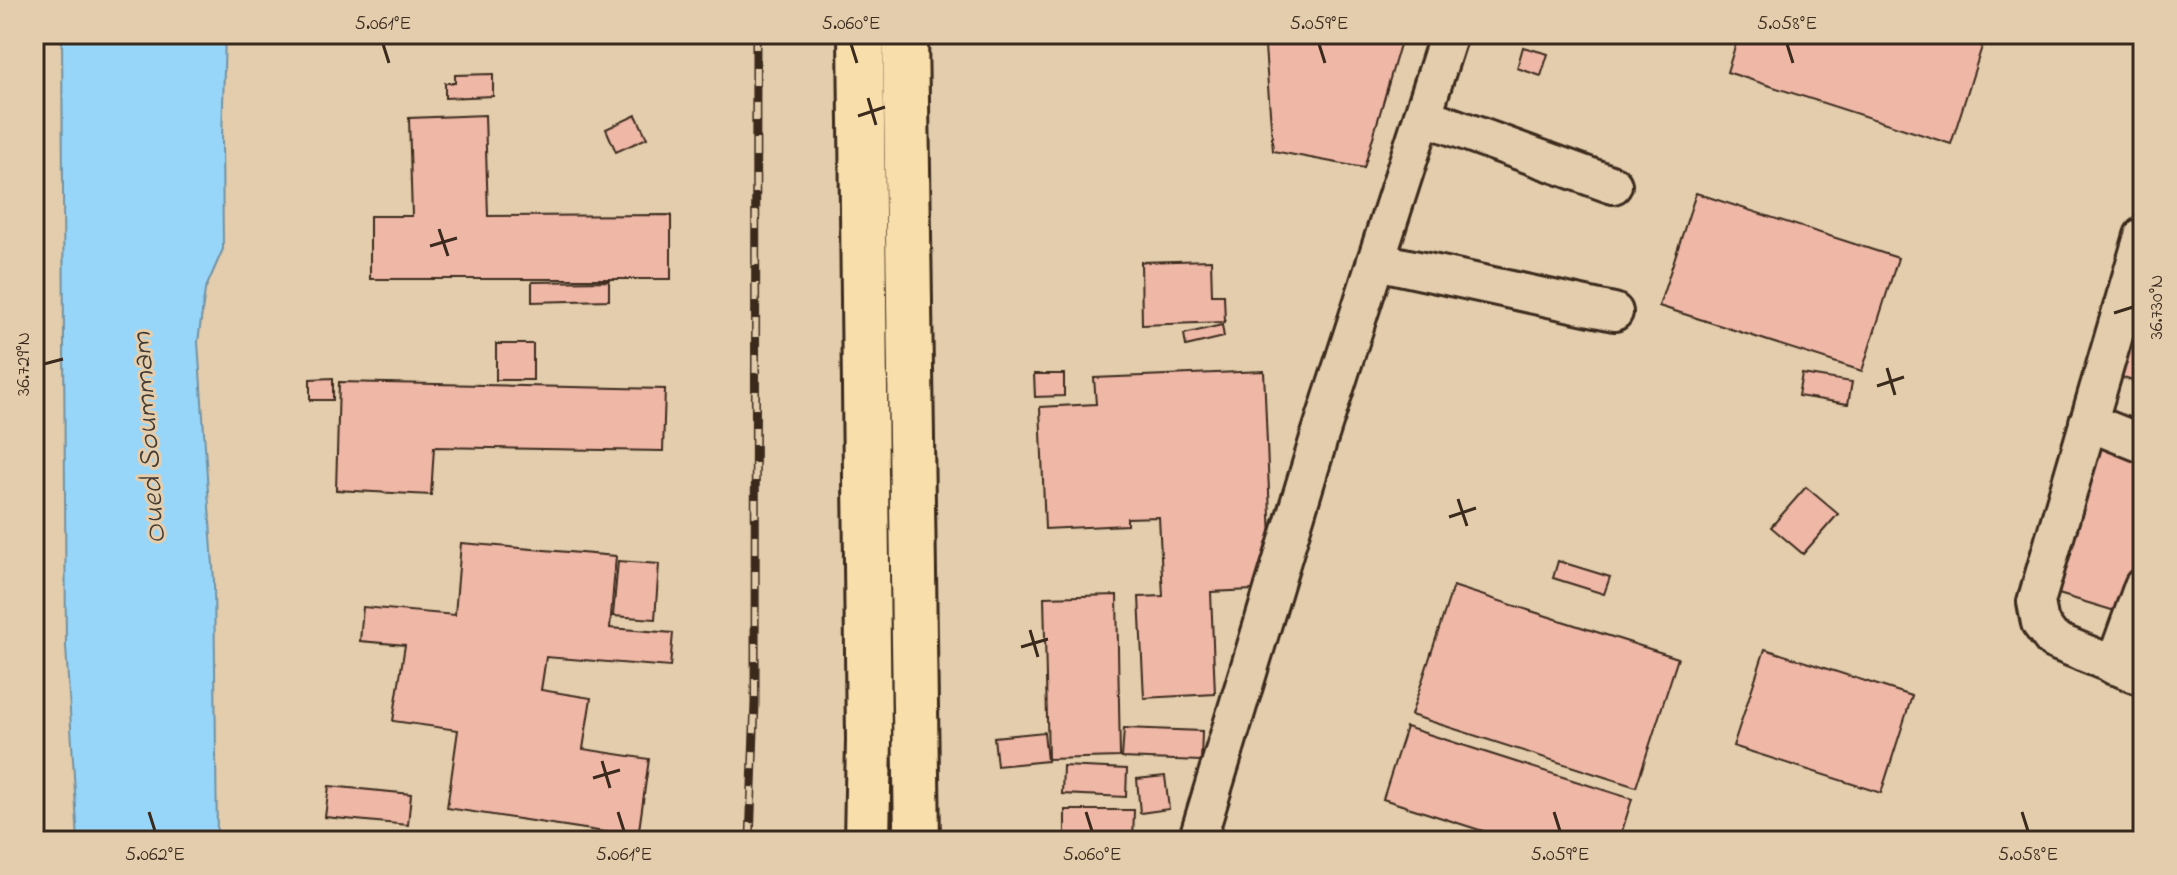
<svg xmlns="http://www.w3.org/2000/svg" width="2177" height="875" font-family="'Indie Flower',sans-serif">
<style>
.water{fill:#98d6f9;stroke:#7391a1;stroke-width:2}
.building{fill:#efb7a6;stroke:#3b2a1e;stroke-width:2}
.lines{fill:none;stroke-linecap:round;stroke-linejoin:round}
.minor-casing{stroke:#3b2a1e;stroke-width:42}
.highway-casing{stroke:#3b2a1e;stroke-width:50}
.minor{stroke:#e3cdac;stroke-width:36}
.highway{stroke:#f8deab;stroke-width:44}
.rail-casing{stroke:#3b2a1e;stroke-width:9}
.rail{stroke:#e3cdac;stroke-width:6;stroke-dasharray:18;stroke-linecap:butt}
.ticks{fill:none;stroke:#3b2a1e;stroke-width:3}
.labels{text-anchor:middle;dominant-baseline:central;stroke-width:6;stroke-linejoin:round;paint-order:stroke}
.water-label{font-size:30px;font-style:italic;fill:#443b34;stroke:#e3cdac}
.neatline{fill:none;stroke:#3b2a1e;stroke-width:3}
.ticks-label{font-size:20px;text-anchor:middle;fill:#3b2a1e}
</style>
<rect width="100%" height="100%" fill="#e3cdac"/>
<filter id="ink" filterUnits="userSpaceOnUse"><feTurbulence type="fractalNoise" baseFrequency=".0125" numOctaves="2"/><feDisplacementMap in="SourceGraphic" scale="16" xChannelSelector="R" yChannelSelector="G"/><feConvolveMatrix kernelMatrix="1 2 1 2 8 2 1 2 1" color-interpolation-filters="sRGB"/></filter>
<g filter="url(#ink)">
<path class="water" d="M62 34H225L222 140 223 249 205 290 198 342 214 581 217 841H78L66 646Z"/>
<g class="building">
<path d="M1264 34H1403L1364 168 1273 151Z"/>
<path d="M1739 34H1986L1951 144 1727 72Z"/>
<path d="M1523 47 1548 54 1541 76 1517 68Z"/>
<path d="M493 74V96L445 98V83H455V75Z"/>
<path d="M485 115 488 216 671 215V279H370V216H412L409 118Z"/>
<path d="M636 115 647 138 616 152 606 129Z"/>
<path d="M1696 193 1898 258 1862 371 1659 306Z"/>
<path d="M2143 258V384L2110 374Z"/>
<path d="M1211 260 1212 295H1224L1225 322 1142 325 1141 262Z"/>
<path d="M609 281V300L532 302V282Z"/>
<path d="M1222 325 1224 337 1186 346 1184 334Z"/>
<rect x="496" y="344" width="37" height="36"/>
<path d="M1264 371 1273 589 1211 592 1215 694 1144 698 1139 597 1163 596 1159 517 1127 518V525L1045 529 1040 407 1096 404 1094 378Z"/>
<path d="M1034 374H1064V396L1035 397Z"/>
<path d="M1802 374 1852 382 1848 404 1798 396Z"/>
<path d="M333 378V400H310V379Z"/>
<path d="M339 382 665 389 663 451 434 447 431 495 336 490Z"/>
<path d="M2100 442 2143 456V557L2125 614 2052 592Z"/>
<path d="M1806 487 1838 514 1803 554 1771 527Z"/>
<path d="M461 543 616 556 610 628 673 633 670 667 546 657 541 690 591 698 583 749 649 759 638 837 447 808 458 730 393 721 405 645 360 641 363 607 455 615Z"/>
<path d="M618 561 659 564 655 619 613 616Z"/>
<path d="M1558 561 1610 577 1604 594 1553 578Z"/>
<path d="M1453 586 1678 658 1636 787 1411 715Z"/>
<path d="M1117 595 1120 757 1048 759 1044 597Z"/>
<path d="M1765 649 1912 696 1881 793 1733 746Z"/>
<path d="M1406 727 1632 799 1619 841H1514L1383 799Z"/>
<path d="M1124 728 1202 731 1201 761 1122 758Z"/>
<path d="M1044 732 1047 761 997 766 994 737Z"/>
<path d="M1063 766 1127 769 1126 797 1062 794Z"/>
<path d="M1165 776 1169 809 1140 813 1137 779Z"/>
<path d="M329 786 411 794 408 825 325 817Z"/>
<path d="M1065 810H1134L1133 841H1065Z"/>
</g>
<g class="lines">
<defs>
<g id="minor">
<path d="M1423 116 1613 185"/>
<path d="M2143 236 2036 602 2040 623 2053 640 2143 677"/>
<path d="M1376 261 1614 312"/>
<path d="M2088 422 2143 444"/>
<path d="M2114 666 2143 586"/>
<path d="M1197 841 1319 438 1449 34"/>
</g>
<g id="highway">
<path d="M861 34 869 740 867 841"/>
<path d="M905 34 917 841"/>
</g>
</defs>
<use href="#minor" class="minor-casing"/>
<use href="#highway" class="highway-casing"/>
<use href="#minor" class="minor"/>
<use href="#highway" class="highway"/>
<defs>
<path id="rail" d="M750 841 755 703 756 34"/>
</defs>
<use href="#rail" class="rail-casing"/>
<use href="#rail" class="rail"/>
</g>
</g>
<path class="ticks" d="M383 44 389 63M851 44 857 63M1319 44 1325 63M1787 44 1793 63M868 98 876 125M858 116 885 107M439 229 448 256M430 246 457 238M2114 313 2133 307M44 364 63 359M1887 368 1895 395M1877 386 1904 377M1458 499 1467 526M1449 517 1476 508M1030 630 1038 657M1021 647 1048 639M602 761 610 788M593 778 620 770M149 812 155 831M618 812 624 831M1086 812 1092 831M1554 812 1560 831M2022 812 2028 831"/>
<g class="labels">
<g class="water-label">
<text transform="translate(150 438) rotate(-94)">Oued Soummam</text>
</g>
</g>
<rect width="2177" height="875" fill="none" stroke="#e3cdac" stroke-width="88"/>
<rect x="44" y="44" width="2089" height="787" class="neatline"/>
<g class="ticks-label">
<text x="383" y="29">5.061°E</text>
<text x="851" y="29">5.060°E</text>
<text x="1319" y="29">5.059°E</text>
<text x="1787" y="29">5.058°E</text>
<text transform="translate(2155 307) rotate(-90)" y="7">36.730°N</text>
<text transform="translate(22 364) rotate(-90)" y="7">36.729°N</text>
<text x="155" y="860">5.062°E</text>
<text x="624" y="860">5.061°E</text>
<text x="1092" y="860">5.060°E</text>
<text x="1560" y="860">5.059°E</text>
<text x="2028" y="860">5.058°E</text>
</g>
</svg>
